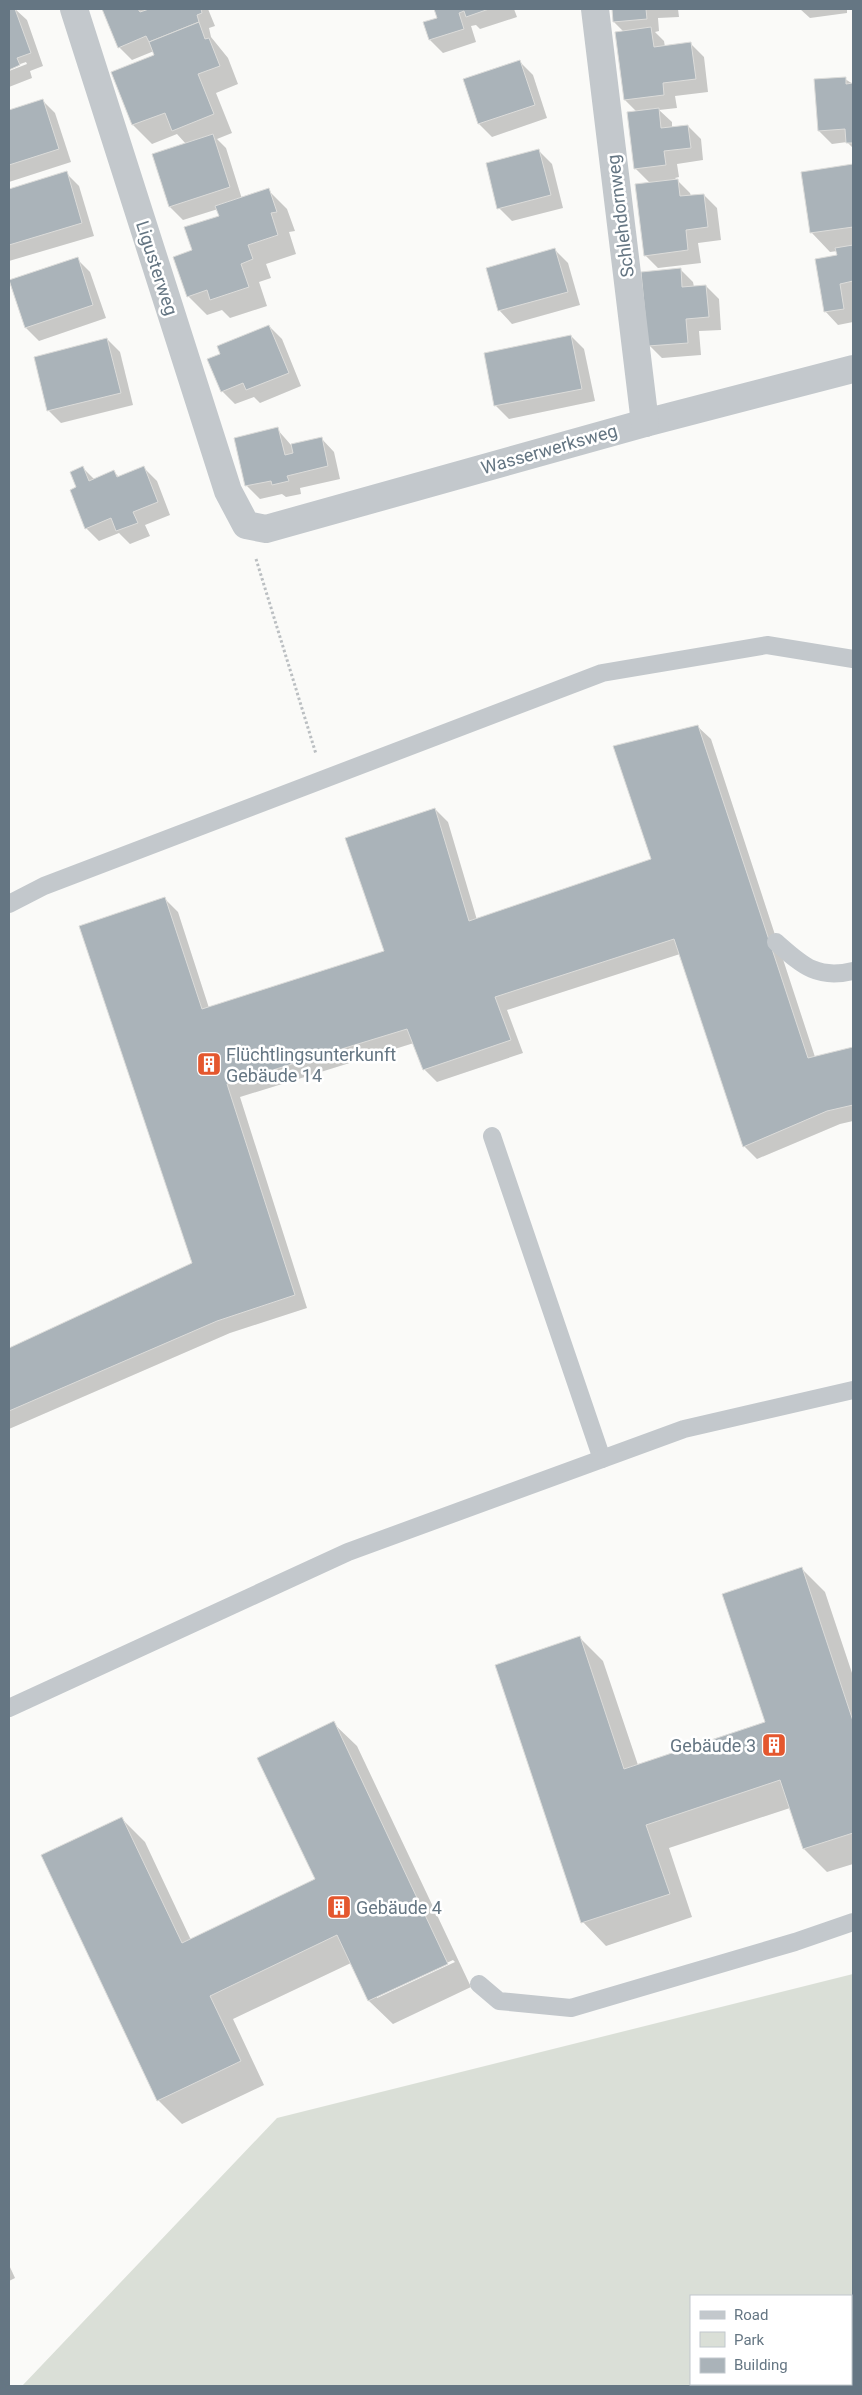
<svg xmlns="http://www.w3.org/2000/svg" width="862" height="2395" font-family="Roboto,sans-serif">
<style>
.green{fill:#dadfd7;fill-rule:evenodd}
.shadow{fill:#0003;fill-rule:evenodd}
.building{fill:#aab3b9;stroke:#dcdcda}
.lines{fill:none;stroke-linecap:round;stroke-linejoin:round}
.path{stroke:#bbbfc2;stroke-width:3;stroke-dasharray:2.5 2.5;stroke-linecap:butt}
.service{stroke:#c3c8cc;stroke-width:18}
.minor{stroke:#c3c8cc;stroke-width:28}
.labels{text-anchor:middle;dominant-baseline:central;stroke-width:5;stroke-linejoin:round;paint-order:stroke}
.street-label{font-size:18px;fill:#657683;stroke:#fff}
.poi-label{font-size:18px;fill:#657683;stroke:#fff;text-anchor:start}
</style>
<rect width="100%" height="100%" fill="#fafaf8"/>
<path class="green" d="M853 1974V2386H22L277 2118ZM691 2296H851V2384H691Z"/>
<g class="shadow">
<path d="M9 9H15L27 20 43 66 30 71 32 78 9 87V71L27 64 26 62 9 68Z"/>
<path d="M103 9H145L146 11 152 9H208L215 26 209 28 211 37 228 58 238 84 216 93 232 133 217 139 226 148 242 199 268 190 287 209 295 231 289 232 296 254 266 264 271 278 259 282 267 306 230 318 222 310 207 315 188 296 220 217 218 209 183 220 170 207 154 154 186 144 177 134 152 144 133 125 113 72 155 55 154 51 132 60 119 47Z"/>
<path d="M435 9H514L517 17 480 29 476 25 471 26 476 42 443 53 430 40 439 18Z"/>
<path d="M613 9H678L679 17 658 18 659 31 655 32 664 41 665 47 691 44 704 57 708 92 675 96 677 108 659 110 672 122V128L688 126 701 139 703 160 677 164 679 177 675 178 690 193 691 196 704 195 717 208 721 240 698 243 701 263 658 268 645 255 650 183 635 168 637 112 625 100 624 32 614 22Z"/>
<path d="M800 9H847V13L810 18Z"/>
<path d="M520 62 533 75 547 118 492 137 479 124 465 80Z"/>
<path d="M845 79 853 84V148L847 142 832 144 819 131Z"/>
<path d="M42 100 55 113 71 162 9 182V111Z"/>
<path d="M539 151 552 164 563 208 512 221 499 208Z"/>
<path d="M853 165V322L838 325 825 311 838 256 837 251 830 252 812 233 803 173Z"/>
<path d="M66 173 79 186 94 236 9 261V190Z"/>
<path d="M555 250 568 263 580 305 512 324 499 310Z"/>
<path d="M77 259 90 272 106 318 39 341 26 328Z"/>
<path d="M680 269 693 282 694 287 706 286 719 299 721 330 699 331 701 355 662 358 649 345Z"/>
<path d="M269 326 282 339 301 386 260 403 254 397 235 404 222 391V354Z"/>
<path d="M571 336 584 349 595 401 509 419 496 406 485 354Z"/>
<path d="M107 339 120 352 133 405 61 423 48 410Z"/>
<path d="M277 429 291 445 321 438 334 452 340 479 300 488 301 494 286 497 282 494 260 499 247 486 236 438Z"/>
<path d="M83 468 95 480 114 472 120 478 144 468 157 481 170 515 145 525 150 536 130 544 119 533 99 541 86 528 77 487Z"/>
<path d="M697 726 711 739 815 1057 853 1048V1121L840 1124 757 1159 744 1146 680 954 507 1010 523 1053 437 1082 424 1069 414 1043 240 1097 307 1308 230 1333 9 1429V1349L194 1264 165 899 178 912 209 1008 386 952 435 809 448 822 477 920 652 860Z"/>
<path d="M802 1569 825 1592 853 1676V1864L827 1872 804 1849 790 1808 669 1848 692 1917 606 1946 583 1922 580 1638 603 1661 638 1765 766 1723Z"/>
<path d="M333 1723 357 1746 471 1987 393 2024 369 2001 351 1963 233 2019 264 2085 182 2124 158 2100 121 1818 145 1842 191 1940 317 1880ZM453 1960 455 1962 377 1998V1996Z"/>
<path d="M9 2265 15 2278 9 2281Z"/>
</g>
<g class="building">
<path d="M9 9H15L31 53 17 58 20 65 9 70Z"/>
<path d="M102 9H138L140 12 149 9H201L202 13 197 15 199 22 149 42 146 36 118 48Z"/>
<path d="M434 9H489L466 17 464 11 459 13 464 29 429 40 423 22 437 18Z"/>
<path d="M612 9H646L647 19 613 22Z"/>
<path d="M199 22 205 39 209 38 220 66 198 74 214 114 172 131 165 113 132 125 111 72 154 55 149 42Z"/>
<path d="M651 27 654 47 691 42 696 79 663 83 664 95 624 100 615 32Z"/>
<path d="M520 60 535 105 478 124 463 79Z"/>
<path d="M846 77V84L853 83V143H846L845 129 818 131 814 79Z"/>
<path d="M43 99 59 149 9 165V110Z"/>
<path d="M659 108 661 128 688 125 691 148 664 151 666 165 634 169 627 112Z"/>
<path d="M213 134 230 187 169 207 152 154Z"/>
<path d="M539 149 551 195 497 209 486 163Z"/>
<path d="M853 164V227L810 233 801 172Z"/>
<path d="M67 171 82 223 9 245V189Z"/>
<path d="M678 179 680 196 704 194 708 227 686 230 688 250 644 256 635 184Z"/>
<path d="M269 188 277 212 271 213 278 235 248 245 253 259 241 264 249 287 210 300 207 290 187 297 173 257 192 250 184 227 219 216 215 206Z"/>
<path d="M853 245V281L840 284 844 309 824 312 815 259 837 255 835 248Z"/>
<path d="M555 248 568 292 498 311 486 268Z"/>
<path d="M78 257 93 305 25 328 9 280Z"/>
<path d="M681 268 682 287 706 285 709 317 686 319 688 343 648 346 641 272Z"/>
<path d="M269 325 289 373 246 390 243 383 221 392 207 359 220 354 217 346Z"/>
<path d="M571 335 582 389 494 406 484 353Z"/>
<path d="M107 338 121 393 47 411 34 357Z"/>
<path d="M278 427 285 455 293 453 291 444 322 437 328 466 287 476 289 481 272 485 271 481 245 486 234 438Z"/>
<path d="M83 466 89 481 114 470 117 477 144 466 158 502 133 512 138 523 116 531 111 518 85 529 70 490 76 487 70 472Z"/>
<path d="M698 725 808 1058 853 1047V1105L827 1111 743 1147 674 939 495 997 511 1040 423 1070 407 1029 227 1084 295 1295 217 1321 9 1411V1348L192 1263 79 926 165 897 202 1009 384 951 345 838 435 808 469 921 651 859 613 746Z"/>
<path d="M802 1567 853 1721V1833L803 1849 780 1780 646 1825 670 1894 581 1923 495 1665 580 1636 624 1769 765 1722 722 1594Z"/>
<path d="M334 1721 448 1964 368 2001 337 1935 210 1996 241 2061 157 2101 41 1855 122 1817 182 1943 315 1879 257 1758Z"/>
</g>
<g class="lines">
<path class="path" d="M256 559 316 754"/>
<g class="service">
<path d="M9 904 44 886 602 673 767 645 853 659"/>
<path d="M776 942C801 964 816 980 853 971"/>
<path d="M492 1136 602 1459"/>
<path d="M9 1708 348 1552 684 1429 853 1390"/>
<path d="M479 1984 499 2001 571 2008 795 1942 853 1922"/>
</g>
<g class="minor">
<path d="M74 9 228 491 246 525 266 529 645 423 853 369"/>
<path d="M595 9 645 423"/>
</g>
</g>
<defs>
<symbol id="building-square" viewBox="-11 -11 22 22"><rect x="-9" y="-9" width="18" height="18" rx="4" fill="#e4572e" stroke="#fff"/><path d="M-4-6H4V6H1V3H-1V6H-4ZM-2.5-4.3h1.7v1.8h-1.7ZM.8-4.3h1.7v1.8H.8ZM-2.5-1h1.7V.8h-1.7ZM.8-1h1.7V.8H.8Z" fill="#fff"/></symbol>
</defs>
<g fill-rule="evenodd">
<use href="#building-square" x="195" y="1050" width="28" height="28"/>
<use href="#building-square" x="760" y="1731" width="28" height="28"/>
<use href="#building-square" x="325" y="1893" width="28" height="28"/>
</g>
<g class="labels">
<g class="street-label">
<text transform="translate(620 216) rotate(-97)">Schlehdornweg</text>
<text transform="translate(157 268) rotate(72)">Ligusterweg</text>
<text transform="translate(549 449) rotate(-16)">Wasserwerksweg</text>
</g>
<g class="poi-label">
<text x="226" y="1054">Flüchtlingsunterkunft<tspan x="226" dy="21">Gebäude 14</tspan></text>
<text x="756" y="1745" text-anchor="end">Gebäude 3</text>
<text x="356" y="1907">Gebäude 4</text>
</g>
</g>
<rect width="862" height="2395" fill="none" stroke="#657683" stroke-width="20"/>
<rect x="690" y="2295" width="162" height="90" fill="#ffffff" stroke="#c1c8cd"/>
<rect x="700" y="2311" width="25" height="8" fill="#c3c8cc" stroke="#c1c8cd"/>
<text x="734" y="2320" font-size="15" fill="#657683">Road</text>
<rect x="700" y="2332" width="25" height="15" fill="#dadfd7" stroke="#c1c8cd"/>
<text x="734" y="2345" font-size="15" fill="#657683">Park</text>
<rect x="700" y="2358" width="25" height="15" fill="#aab3b9" stroke="#c1c8cd"/>
<text x="734" y="2370" font-size="15" fill="#657683">Building</text>
</svg>
